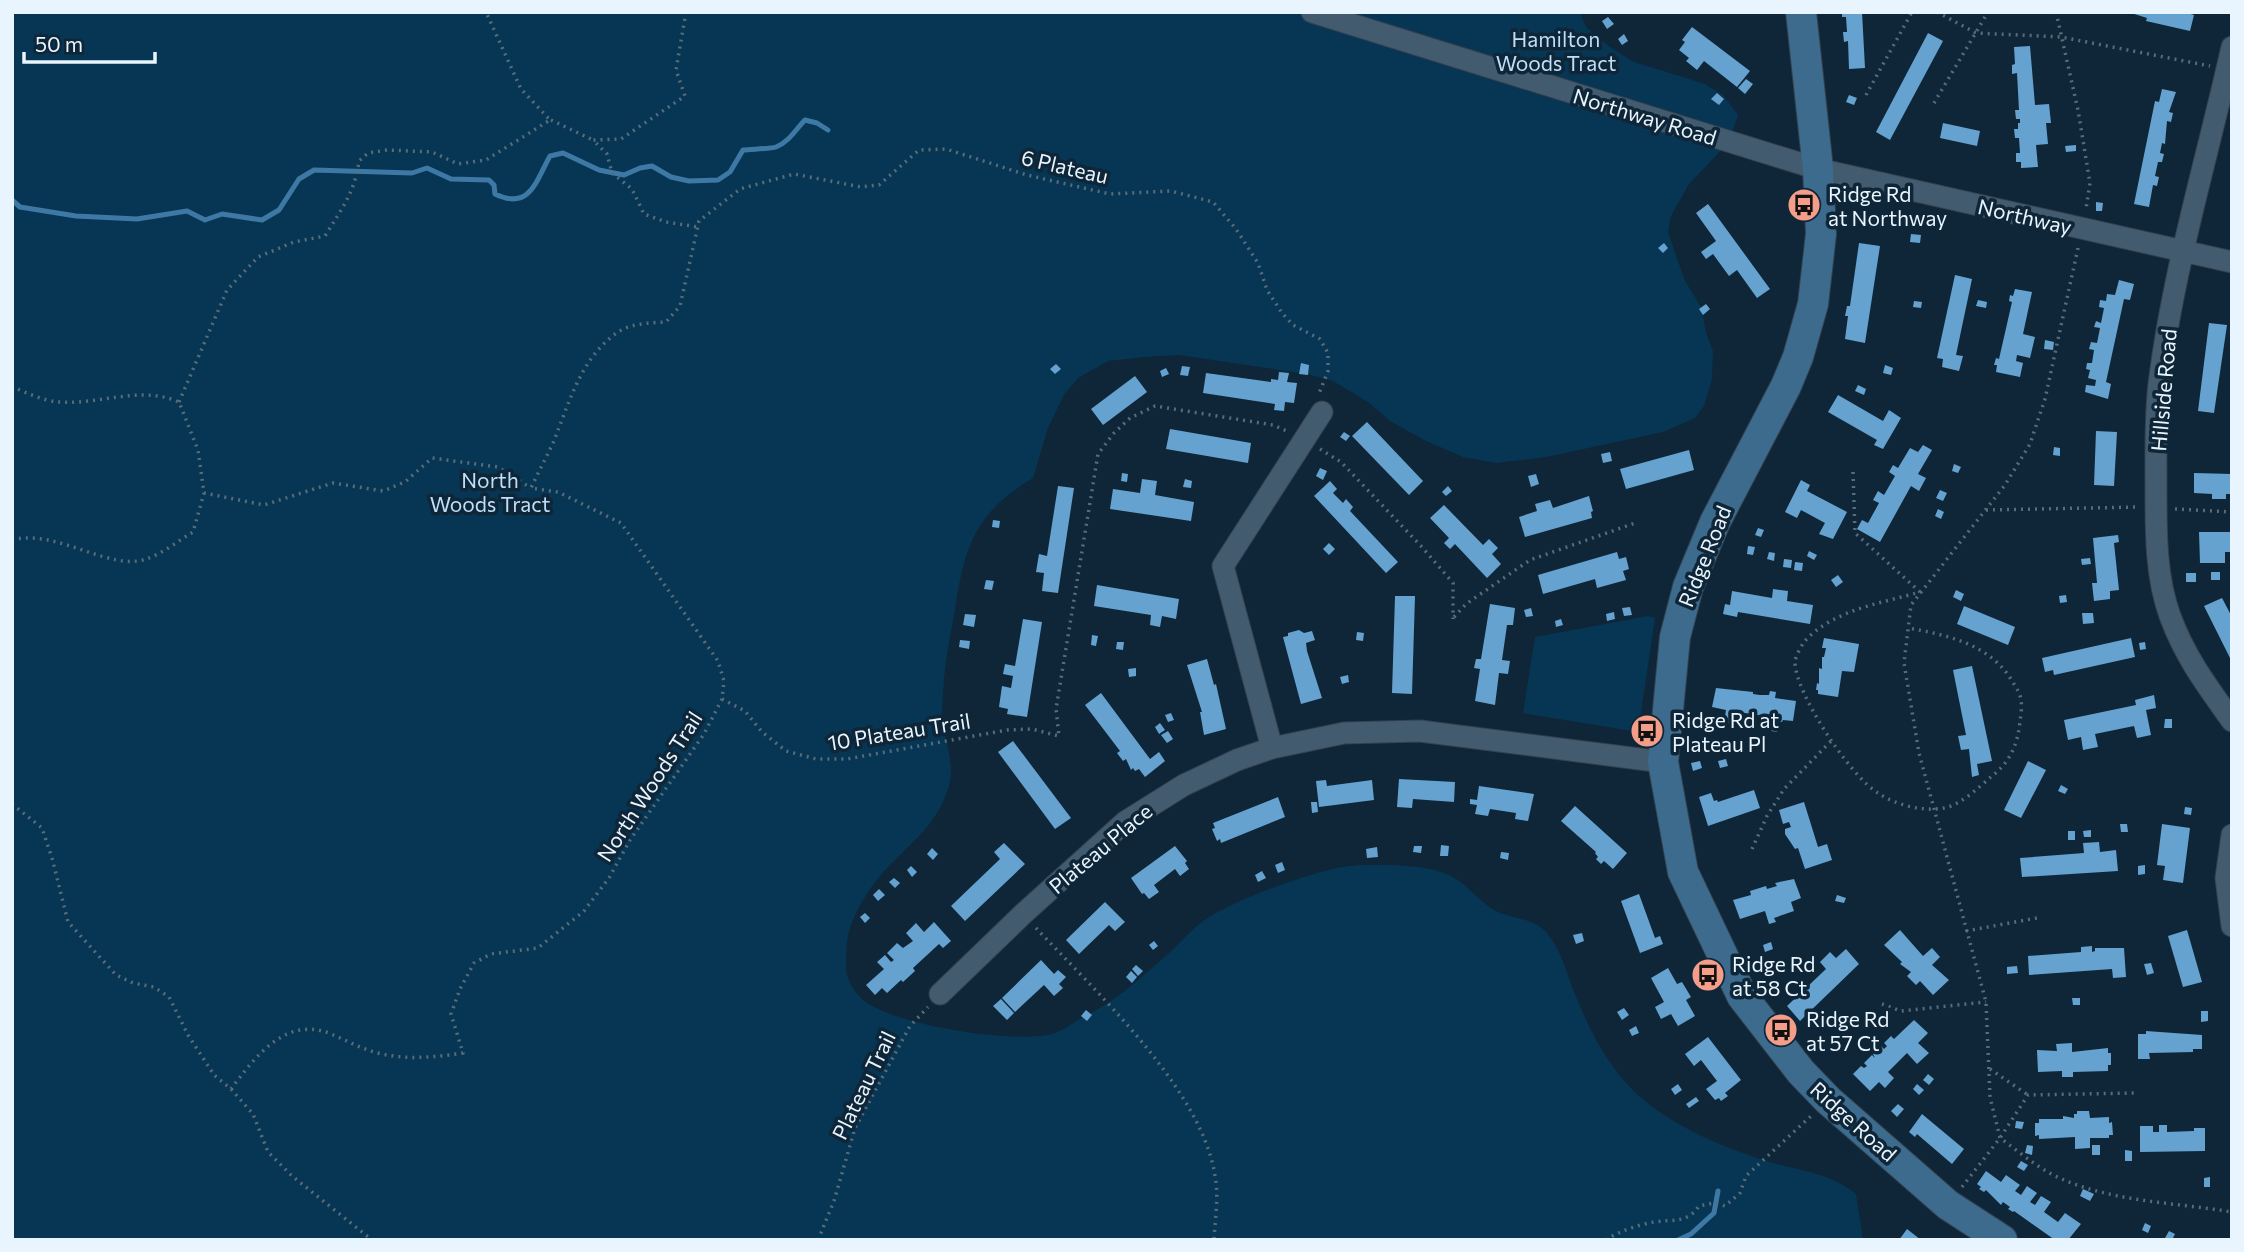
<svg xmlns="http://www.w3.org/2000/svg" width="2244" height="1252" font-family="Commissioner,sans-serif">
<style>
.green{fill:#073654}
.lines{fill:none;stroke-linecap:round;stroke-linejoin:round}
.stream{stroke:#3e79a5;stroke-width:5}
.building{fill:#66a2d0}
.street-casing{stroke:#33414f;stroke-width:23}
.secondary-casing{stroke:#33414f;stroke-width:32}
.path{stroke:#586c7a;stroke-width:3.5;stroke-dasharray:2 5;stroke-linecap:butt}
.street{stroke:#435b6f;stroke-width:21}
.secondary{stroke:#3d6b8d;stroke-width:30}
.labels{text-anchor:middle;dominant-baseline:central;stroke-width:7;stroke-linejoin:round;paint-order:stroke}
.park-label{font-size:21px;fill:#bfdff9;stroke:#0e2637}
.street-label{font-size:21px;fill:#e9f5fe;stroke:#0e2637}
.poi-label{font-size:21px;fill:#e9f5fe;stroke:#0e2637;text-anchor:start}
</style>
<rect width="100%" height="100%" fill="#0e2637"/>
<g class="green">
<path d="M12 12H1580L1586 27 1610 47 1634 62 1705 84 1723 95 1738 115 1729 142 1689 184 1671 216 1668 232 1685 281 1701 307 1706 333 1713 351 1712 379 1704 406 1695 418 1663 432 1546 457 1496 463 1463 457 1424 440 1390 421 1368 402 1333 381 1307 374 1179 355 1144 357 1108 361 1078 378 1064 395 1048 428 1033 478C975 513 965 545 955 609 951 633 946 656 944 680 943 695 941 711 943 725 946 746 955 765 949 786 938 822 916 839 891 864 874 880 855 909 849 932 846 942 846 957 846 968 846 978 854 992 862 999 891 1025 1014 1044 1052 1034 1063 1031 1074 1022 1084 1017 1118 999 1141 978 1169 953 1180 943 1190 931 1202 922 1231 901 1307 873 1343 867 1367 863 1419 864 1441 872 1464 879 1473 896 1491 908 1508 920 1533 916 1547 933 1560 948 1566 971 1573 989 1590 1032 1609 1071 1645 1101 1680 1130 1730 1150 1773 1163 1804 1171 1831 1174 1856 1194L1863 1240H12Z"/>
<path d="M1648 616 1655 618 1638 732 1523 713 1535 637Z"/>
</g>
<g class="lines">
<g class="stream">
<path d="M12 200 20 207 76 216 137 219 187 211 205 220 222 214 262 220 279 210 299 179 314 170 412 173 427 168 451 179 489 180 494 185 495 194C530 211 536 181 550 156L563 153 599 170 624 175 640 168 652 166 671 177 689 181 718 180 730 172 743 150C751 149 770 149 776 147 789 142 796 129 805 120L817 123 828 130"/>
<path d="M1678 1240 1691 1234 1714 1213 1718 1191"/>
</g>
</g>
<g class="building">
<path d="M1842 12H1862L1865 68 1849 69 1848 41 1844 42 1843 32H1847L1846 17H1842Z"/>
<path d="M2128 12H2184L2194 15 2190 31 2146 21 2147 18Z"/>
<path d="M1608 17 1614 24 1607 29 1602 21Z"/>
<path d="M1692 27 1750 71 1737 87 1704 61 1697 70 1686 61 1689 58 1679 50 1685 42 1682 40Z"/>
<path d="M1928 33 1943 41 1890 140 1876 132Z"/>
<path d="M1624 34 1628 41 1622 45 1618 39Z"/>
<path d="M2030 46 2035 105 2049 104 2051 123H2046L2048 144 2036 145 2038 167 2021 168V162H2016V153H2020L2019 138H2015L2014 129H2018V123H2020V119H2016L2015 110H2019L2017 73 2012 74V65L2015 64 2014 47Z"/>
<path d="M1746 79 1753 84 1745 94 1738 88Z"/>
<path d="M2162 89 2176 92 2169 112 2173 113 2171 122 2167 121 2165 144 2162 143 2160 153 2164 154 2162 162H2158L2155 176 2159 177 2157 186 2153 185 2149 207 2134 204 2155 101 2159 102Z"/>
<path d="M1717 93 1724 99 1719 105 1711 99Z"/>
<path d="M1849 95 1857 98 1854 105 1846 102Z"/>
<path d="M1943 123 1980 131 1977 146 1940 138Z"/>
<path d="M2076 145V151L2066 152 2065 146Z"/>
<path d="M2096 202 2103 203 2102 211H2096Z"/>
<path d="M1708 204 1770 289 1757 298 1737 270 1729 276 1713 254 1706 259 1701 252 1716 241 1696 213Z"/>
<path d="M1911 234 1921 235 1920 243 1910 242Z"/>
<path d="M1664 243 1668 248 1663 253 1658 248Z"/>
<path d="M1859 243 1880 246 1865 343 1845 339 1848 316H1845L1847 306H1850Z"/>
<path d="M1955 275 1972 279 1956 355 1963 356 1959 371 1942 367 1943 359 1937 358Z"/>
<path d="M2119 280 2134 284 2130 300 2124 299 2106 382 2111 384 2108 399 2085 392 2086 385 2095 386 2096 380 2088 378 2090 370 2086 369 2087 363H2092L2094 350 2089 349 2091 342 2097 343 2100 328 2094 327 2096 321 2101 323 2104 308 2099 307 2100 300 2106 301 2107 294 2115 295Z"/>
<path d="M2015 289 2032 292 2023 334 2035 337 2030 358 2017 355 2016 361 2023 363 2020 377 1996 372 1997 365H1994L1996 358 1999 359 2012 302 2009 301 2010 295 2013 296Z"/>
<path d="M1978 300 1987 302 1986 308 1976 306Z"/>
<path d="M1914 301 1922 302 1921 308 1913 307Z"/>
<path d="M1706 304 1710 309 1703 315 1699 309Z"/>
<path d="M2209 323 2227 325 2214 413 2198 411Z"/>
<path d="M2045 340 2054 342 2053 350 2044 349Z"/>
<path d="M1301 363 1309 365 1308 375 1299 374Z"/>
<path d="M1056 364 1061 369 1055 374 1050 369Z"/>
<path d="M1885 365 1893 368 1891 375 1883 373Z"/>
<path d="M1182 366 1190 367 1188 376 1180 375Z"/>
<path d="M1166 368 1169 374 1162 377 1160 371Z"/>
<path d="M1279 372 1289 373 1287 382 1297 383 1294 403 1285 402 1284 411 1274 410 1275 404 1203 393 1206 373 1271 382V379L1278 380Z"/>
<path d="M1135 376 1147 392 1103 425 1091 409Z"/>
<path d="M1858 385 1866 389 1864 395 1855 391Z"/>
<path d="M1838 395 1883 421 1889 410 1901 418 1883 449 1874 445 1877 440 1828 412Z"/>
<path d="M1367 422 1423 481 1409 495 1352 436Z"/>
<path d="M1170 429 1251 443 1248 463 1166 449Z"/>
<path d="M2096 431 2117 432 2114 486 2094 485Z"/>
<path d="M1344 432 1350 436 1346 441 1340 437Z"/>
<path d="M1923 445 1932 450 1918 474 1926 478 1919 491 1911 486 1880 542 1857 529 1862 520 1868 523 1879 503 1873 500 1878 491 1884 495 1895 476 1889 472 1893 465 1898 468 1910 448 1918 452Z"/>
<path d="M2054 447 2060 448V456L2053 455Z"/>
<path d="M1689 450 1694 470 1626 489 1620 469Z"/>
<path d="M1610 452 1612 461 1603 463 1601 454Z"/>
<path d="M1954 464 1961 467 1958 473 1952 471Z"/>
<path d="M1320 468 1327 471 1323 480 1316 476Z"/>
<path d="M1122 473 1128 474 1127 482 1121 481Z"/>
<path d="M2194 473 2232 474V494H2226V499H2212V494L2194 493Z"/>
<path d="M1536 474 1539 484 1531 487 1528 476Z"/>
<path d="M1142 479 1157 481 1155 495 1194 502 1191 521 1110 509 1113 489 1140 493Z"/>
<path d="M1185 479 1192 481 1191 488 1183 487Z"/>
<path d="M1801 480 1810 485 1807 491 1847 512 1833 539 1819 534 1825 523 1801 510 1797 518 1785 512Z"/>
<path d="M1330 481 1337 489 1333 493 1343 503 1346 499 1353 507 1350 511 1398 562 1386 573 1314 496Z"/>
<path d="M1058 486 1074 488 1058 593 1042 591 1044 573 1036 572 1039 554 1047 556Z"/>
<path d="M1448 486 1452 491 1446 496 1442 492Z"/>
<path d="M1940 490 1947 493 1943 501 1936 498Z"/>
<path d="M1589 496 1593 511 1591 512 1592 518 1525 537 1519 517 1537 511 1535 504 1550 500 1553 508Z"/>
<path d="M1444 505 1483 545 1489 539 1498 548 1492 554 1501 564 1487 578 1455 544 1450 549 1444 543 1449 538 1430 518Z"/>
<path d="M1938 509 1944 512 1941 519 1935 516Z"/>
<path d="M993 520 1000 521 999 528 992 527Z"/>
<path d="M1758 528 1764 530 1761 537 1755 535Z"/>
<path d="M2199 532H2232V552H2225V563H2200Z"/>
<path d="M2118 535 2119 542 2114 543 2119 590 2110 591V599L2094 601 2092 583H2097L2093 538Z"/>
<path d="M1329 543 1335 549 1329 555 1323 549Z"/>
<path d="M1748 546 1755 547 1753 555 1747 554Z"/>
<path d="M1809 551 1817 555 1814 560 1807 556Z"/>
<path d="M1617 552 1619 559 1626 557 1629 569 1623 571 1626 580 1597 588 1595 579 1543 594 1538 575Z"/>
<path d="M1769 552 1775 553 1774 561 1767 559Z"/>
<path d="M2090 558 2091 564 2082 565 2081 559Z"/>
<path d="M1784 559 1792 560 1791 568 1783 567Z"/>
<path d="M1795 562 1803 563 1802 571 1794 570Z"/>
<rect x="2211" y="572" width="9" height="8"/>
<rect x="2186" y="573" width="10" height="9"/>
<path d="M1838 575 1843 582 1836 587 1831 580Z"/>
<path d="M986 580 994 581 992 590 984 589Z"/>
<path d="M1097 585 1179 599 1176 619 1162 616 1160 627 1150 625 1151 615 1094 606Z"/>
<path d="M1773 589 1788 591 1787 601 1813 605 1810 624 1738 612 1737 617 1723 614 1725 604 1730 605 1732 591 1772 598Z"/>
<path d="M1956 590 1964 594 1961 601 1953 597Z"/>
<path d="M2066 595 2067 602 2060 603 2059 596Z"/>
<path d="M1395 596H1415L1412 694 1392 693Z"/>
<path d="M2222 598 2232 617V662L2204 606Z"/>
<path d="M1490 604 1515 608 1513 625H1507L1502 660 1510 661 1508 674 1499 673 1495 705 1475 701 1480 669 1474 668 1476 659H1481Z"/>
<path d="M1964 606 2015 627 2008 645 1957 624Z"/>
<path d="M1630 607 1632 615 1624 616 1622 608Z"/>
<path d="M1531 608 1533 616 1526 617 1524 610Z"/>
<path d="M1614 612 1615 619 1607 621 1606 614Z"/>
<path d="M2082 613H2093L2094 623 2083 624Z"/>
<path d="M965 614 976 615 974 627 963 625Z"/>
<path d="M1023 619 1042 622 1027 717 1007 714 1008 709 999 707 1002 686 1011 688 1013 676 1003 674 1005 664 1015 666Z"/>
<path d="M1561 619 1563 625 1556 627 1555 621Z"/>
<path d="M1299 630 1304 633 1312 631 1315 640 1306 643 1307 651 1322 698 1301 704 1283 637 1288 636V633Z"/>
<path d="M1357 632 1364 633 1363 641 1356 640Z"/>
<path d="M1092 635 1098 636 1096 646 1091 645Z"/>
<path d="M1824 638 1859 644 1854 672 1842 671 1838 697 1818 694V690H1816L1817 683 1819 684V668L1822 669V657H1824L1826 648H1822Z"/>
<path d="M2131 638 2135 657 2054 675 2053 670 2045 672 2042 658Z"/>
<path d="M960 640 970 641 969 649 959 647Z"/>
<path d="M1117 642H1124L1123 650 1116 649Z"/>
<path d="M2145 642 2146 649 2140 650 2139 643Z"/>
<path d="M1207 659 1214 685 1216 684 1226 729 1204 735 1200 712H1202L1187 665Z"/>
<path d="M1972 666 1992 761 1977 764 1979 775 1972 777 1969 749 1961 750 1958 736 1966 735 1953 670Z"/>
<path d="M1136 668V676L1129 677 1128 669Z"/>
<path d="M1348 675 1349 682 1342 684 1340 677Z"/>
<path d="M1716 688 1753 692V694L1760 695H1769L1770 691 1776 692 1775 698 1796 701 1793 721 1783 720 1782 722 1779 721 1777 732 1766 730 1769 717 1739 712 1737 725 1724 723 1726 710 1712 707Z"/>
<path d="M1101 693 1150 759 1159 752 1165 761 1145 777 1139 769 1135 771 1133 768 1131 770 1126 759 1123 761 1117 753 1120 751 1085 705Z"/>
<path d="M2154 695 2156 708 2146 710 2151 735 2137 738 2134 726 2095 734 2098 747 2083 750 2081 737 2068 740 2064 720 2136 705 2135 700Z"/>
<path d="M1171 713 1174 720 1168 722 1165 715Z"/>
<path d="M2165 719H2172V728H2164Z"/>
<path d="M1160 723 1165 730 1159 734 1155 727Z"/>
<path d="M1168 731 1173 739 1167 743 1161 735Z"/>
<path d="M1013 741 1071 818 1055 829 998 752Z"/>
<path d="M1726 759 1728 766 1720 768 1718 761Z"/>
<path d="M1700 761 1702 768 1693 771 1691 763Z"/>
<path d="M2028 761 2046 770 2021 818 2004 810Z"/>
<path d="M1399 779 1455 782 1454 802 1413 799 1412 808 1397 807Z"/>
<path d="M1326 780 1327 786 1372 780 1374 800 1319 807 1316 781Z"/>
<path d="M2061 785 2068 789 2065 794 2058 791Z"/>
<path d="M1479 786 1534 794 1528 821 1515 819 1516 813 1490 809 1488 816 1475 814 1477 805 1470 804V799L1477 800Z"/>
<path d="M1754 790 1760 808 1708 826 1699 797 1711 793 1714 801 1717 800 1718 802Z"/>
<path d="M1278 797 1285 817 1221 843 1220 839 1217 841 1212 829 1215 828 1213 823Z"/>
<path d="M1311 802H1317L1318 812 1312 813Z"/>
<path d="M1804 802 1818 847 1827 844 1832 860 1805 869 1798 848 1795 849 1785 834V829L1791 827 1789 822 1783 824 1779 810Z"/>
<path d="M1575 806 1627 853 1613 869 1604 861 1601 864 1596 859 1598 857 1595 853 1596 852 1561 821Z"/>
<path d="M2185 807 2192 808 2191 815 2184 814Z"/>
<path d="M2120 824H2127L2128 832H2121Z"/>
<path d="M2162 824 2190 828 2183 883 2163 880 2165 866 2157 865Z"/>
<path d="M2091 830V837H2084L2083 831Z"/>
<rect x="2068" y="831" width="7" height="9"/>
<path d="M2099 842 2100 852 2116 850 2118 871 2022 877 2020 858 2084 853 2083 843Z"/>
<path d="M1004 843 1025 864 965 921 951 906 1000 859 994 852Z"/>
<path d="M1441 845 1449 846 1448 856H1440Z"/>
<path d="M1175 846 1187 861 1185 863 1189 869 1180 876 1175 869 1154 885 1159 892 1149 899 1144 893 1142 894 1131 878Z"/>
<path d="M1414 846H1422L1421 853 1413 852Z"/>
<path d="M1377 847 1378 857 1367 858 1366 849Z"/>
<path d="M932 848 938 854 933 860 927 854Z"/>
<path d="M1501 852 1509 853 1508 860 1500 858Z"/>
<path d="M1282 862 1285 870 1278 873 1275 865Z"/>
<path d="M2145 865V874L2138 875V866Z"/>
<path d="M911 866 917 872 912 877 907 870Z"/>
<path d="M1262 871 1266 878 1258 882 1255 875Z"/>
<path d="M894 878 900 883 895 888 889 882Z"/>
<path d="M1794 879 1801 898 1791 902 1794 911 1774 918 1776 922 1769 924 1765 911 1740 919 1733 900 1751 895 1750 891 1766 886 1767 889 1777 886 1775 883Z"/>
<path d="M879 889 885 895 878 901 873 895Z"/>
<path d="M1639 894 1655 938 1660 936 1663 944 1640 953 1621 901Z"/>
<path d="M1837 895 1846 898 1844 903 1835 901Z"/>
<path d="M1105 902 1125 922 1115 931 1109 925 1079 954 1066 940Z"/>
<path d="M865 913 870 918 865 923 860 917Z"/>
<path d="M934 922 951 941 943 948 939 944 913 968 915 971 903 982 901 980 887 993 882 988 875 995 866 985 884 969 877 962 885 955 891 962 894 960 887 953 897 943 903 948 913 941 906 933 916 923 924 932Z"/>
<path d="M1900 930 1923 956 1932 948 1940 957 1932 965 1949 980 1933 995 1920 981 1916 985 1907 976 1911 972 1900 964 1902 962 1884 945Z"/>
<path d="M2187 930 2202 982 2183 987 2168 936Z"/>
<path d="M1582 933 1584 941 1576 944 1573 935Z"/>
<path d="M1154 941 1158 946 1153 950 1149 945Z"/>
<path d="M1771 942 1773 949 1765 952 1763 945Z"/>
<path d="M2092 946V952L2095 951V948H2124L2126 977 2113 978 2112 969 2029 975 2028 956 2081 952V947Z"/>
<path d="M1846 949 1859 964 1800 1021 1787 1006 1826 969 1820 962 1830 952 1836 958Z"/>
<path d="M1041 960 1054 974 1058 970 1066 977 1059 984 1063 988 1054 996 1044 985 1015 1012 1002 998Z"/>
<path d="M2151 963 2154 973 2147 975 2144 964Z"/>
<path d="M1136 965 1143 971 1138 976 1132 969Z"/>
<path d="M2017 966 2018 973 2007 974V967Z"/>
<path d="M1668 968 1677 984 1682 982 1691 997 1686 1000 1695 1016 1678 1026 1671 1014 1661 1019 1655 1007 1664 1002 1651 978Z"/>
<path d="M1131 971 1137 977 1132 983 1126 977Z"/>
<path d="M2072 998H2080V1005H2073Z"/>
<path d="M1001 999 1014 1013 1007 1020 993 1006Z"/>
<path d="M1624 1008 1629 1015 1622 1020 1617 1012Z"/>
<path d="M1086 1010 1092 1015 1087 1021 1081 1016Z"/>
<path d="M2201 1011H2208V1021L2201 1022Z"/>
<path d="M1914 1020 1928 1033 1918 1043 1929 1053 1917 1064 1907 1053 1888 1072 1894 1078 1885 1088 1879 1082 1870 1091 1853 1074 1861 1066 1864 1068 1867 1066 1864 1063 1872 1055 1875 1058 1873 1054 1881 1046 1884 1049 1887 1046 1884 1043 1891 1036 1894 1039Z"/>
<path d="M1636 1026 1639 1033 1632 1036 1629 1030Z"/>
<path d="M2146 1031 2202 1035V1049H2193V1052L2149 1053 2150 1059H2138V1034H2146Z"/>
<path d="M1708 1037 1741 1080 1725 1093 1728 1096 1721 1101 1719 1098 1715 1100 1706 1089 1717 1081 1701 1060 1694 1066 1685 1054Z"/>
<path d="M2072 1043V1052L2108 1048V1053H2111V1065H2108V1071L2073 1072V1077H2062V1071L2038 1072 2037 1050 2057 1051 2056 1044Z"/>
<path d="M1928 1074 1934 1079 1929 1085 1923 1080Z"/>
<path d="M1678 1084 1682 1090 1675 1095 1671 1089Z"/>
<path d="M1917 1084 1924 1090 1919 1095 1913 1089Z"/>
<path d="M1696 1097 1699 1101 1689 1108 1686 1104Z"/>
<path d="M1898 1104 1904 1109 1897 1117 1891 1111Z"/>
<path d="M2077 1111H2089L2090 1118 2109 1117V1123L2112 1122 2113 1135H2109V1138H2090V1148L2075 1149V1137L2039 1139V1135L2035 1136V1123H2039V1119H2063V1116L2074 1118V1114H2077Z"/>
<path d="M1922 1114 1964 1149 1952 1164 1917 1134 1915 1137 1909 1132Z"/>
<path d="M2016 1121 2024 1122 2022 1129 2015 1128Z"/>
<path d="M2159 1125H2167V1132L2194 1131V1128H2205V1151L2140 1152V1126H2153V1132H2159Z"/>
<path d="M2027 1145 2033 1146 2032 1155 2025 1153Z"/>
<rect x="2092" y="1145" width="8" height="10"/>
<path d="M2125 1150 2132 1151V1161H2125Z"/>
<path d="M2021 1161 2028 1165 2024 1171 2017 1167Z"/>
<path d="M1986 1171 2001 1182 2006 1175 2020 1185 2015 1191 2021 1195 2027 1186 2037 1193 2030 1202 2035 1205 2041 1196 2051 1202 2044 1212 2058 1222 2065 1213 2081 1224 2068 1240H2055L2014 1211 2013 1212 2008 1209 2010 1207 2003 1202 2001 1205 1986 1190 1984 1192 1979 1189 1981 1187 1977 1184Z"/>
<path d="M2210 1177V1187H2204V1178Z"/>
<path d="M2083 1189 2094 1194 2090 1201 2080 1196Z"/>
<path d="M2145 1223 2151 1226 2148 1233 2142 1230Z"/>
<path d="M1907 1229 1921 1240H1899Z"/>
<path d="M2169 1231 2175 1234 2172 1240 2165 1238Z"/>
</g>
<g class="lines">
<defs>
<g id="street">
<path d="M1312 12 1818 169 2232 262"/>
<path d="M2232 47C2207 159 2173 270 2159 384 2155 417 2156 452 2156 485 2156 528 2155 575 2170 616 2185 657 2207 686 2232 721"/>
<path d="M1272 748 1223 566 1322 412"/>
<path d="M2232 835 2226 878 2232 926"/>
<path d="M940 994 1023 914 1125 822 1184 785 1237 760 1272 748 1344 733 1420 731 1663 762"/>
</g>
<path id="secondary" d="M1801 12 1818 169 1821 234 1813 304 1798 357 1786 386 1715 522 1688 587 1675 637 1663 762 1683 872 1742 996 1801 1072 1828 1100 1948 1205 2002 1240"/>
</defs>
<use href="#street" class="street-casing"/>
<use href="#secondary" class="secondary-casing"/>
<g class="path">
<path d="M686 12 676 70 685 96 621 139 593 140 607 154 612 173 632 189 644 214 666 222 698 227"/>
<path d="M1937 12 1976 33 2061 37 2210 66"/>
<path d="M2056 12 2078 110 2090 183 2086 209"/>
<path d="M1866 95 1912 12"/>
<path d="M1934 103 1988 12"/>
<path d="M551 120 593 140"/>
<path d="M2078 248 2045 399 2030 444 2005 485 1911 605 1904 663 1919 753 1986 1002 1990 1097 2000 1138C2017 1150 2034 1165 2053 1175 2108 1202 2172 1202 2232 1212"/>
<path d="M12 386C25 393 45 401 59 402 100 405 140 385 179 402L198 450 204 493 264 505 333 483 383 491 405 482 432 458 498 467 531 488"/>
<path d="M179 402 227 290 258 257 294 242 325 236C341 210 355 192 359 161L368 153 387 150 432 152 458 164 486 160 550 120 521 89 486 12"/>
<path d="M1320 449 1341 462 1421 546 1453 583V619"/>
<path d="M1853 472 1855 533 1920 592C1882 603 1832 610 1804 642 1801 646 1796 656 1795 661 1794 692 1851 777 1878 793 1896 805 1922 812 1944 808 1961 805 1979 787 1992 776 2010 762 2018 744 2020 721 2021 715 2022 707 2021 700 2020 693 2016 687 2012 681 1990 644 1947 635 1908 628"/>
<path d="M2175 509 2232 512"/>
<path d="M1986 510 2139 507"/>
<path d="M12 540C56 528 110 572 146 559 162 554 178 541 193 532L204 493"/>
<path d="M1454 617 1466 604 1530 560 1638 522"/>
<path d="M722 699 745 711 762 732 786 751 816 759H847L1007 730 1032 729 1059 736 1056 709 1098 454 1114 433 1130 418 1155 406 1273 425 1289 432"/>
<path d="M12 804 42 828 52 858 68 922 116 975 133 983 154 987 169 997 188 1035 214 1075 231 1089 253 1114 268 1152 292 1176 372 1240"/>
<path d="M1752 849 1767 816 1784 789 1832 740"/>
<path d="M1036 928C1095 991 1202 1089 1215 1176 1219 1196 1215 1219 1214 1240"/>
<path d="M1966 931 2037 918"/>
<path d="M1882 1004 1901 1011 1986 1002"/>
<path d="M1990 1069 2028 1095"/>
<path d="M231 1089C255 1057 286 1015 331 1034 348 1041 363 1050 382 1054 408 1060 437 1057 463 1053L451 1014 460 989 474 963 491 954 538 948 584 911 609 878 630 840 704 734 722 699 724 681 718 661 621 523 558 492 531 488C538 473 546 458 553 443 569 404 580 358 618 332 632 323 650 323 666 322L680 306 699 221 740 189 794 174 861 187 879 185 919 150 946 149 1027 175 1110 194 1171 191 1213 202 1236 229 1258 263 1267 290 1282 313 1293 325 1320 339 1328 353V371L1318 396"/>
<path d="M1962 1187 2000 1138 2028 1095 2135 1093"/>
<path d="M818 1240 834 1201 855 1128 910 1026 928 1007"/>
<path d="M1606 1240C1619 1231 1638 1225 1654 1222 1672 1219 1687 1224 1699 1206L1714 1203 1725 1206 1740 1193 1746 1176 1811 1116"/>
</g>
<use href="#street" class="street"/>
<use href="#secondary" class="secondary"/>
</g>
<defs>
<symbol id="bus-disc" viewBox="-11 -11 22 22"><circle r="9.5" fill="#f49e8a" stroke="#0e2637"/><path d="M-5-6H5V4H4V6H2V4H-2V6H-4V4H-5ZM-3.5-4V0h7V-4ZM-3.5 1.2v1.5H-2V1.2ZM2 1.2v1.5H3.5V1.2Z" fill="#111"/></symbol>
</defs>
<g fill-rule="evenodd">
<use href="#bus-disc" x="1785" y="186" width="38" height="38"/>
<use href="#bus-disc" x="1628" y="712" width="38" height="38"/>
<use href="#bus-disc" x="1689" y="956" width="38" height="38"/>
<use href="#bus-disc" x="1762" y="1011" width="38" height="38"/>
</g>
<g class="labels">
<g class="park-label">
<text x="1556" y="38">Hamilton<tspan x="1556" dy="24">Woods Tract</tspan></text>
<text x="490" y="479">North<tspan x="490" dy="24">Woods Tract</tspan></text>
</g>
<g class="street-label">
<text transform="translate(1645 116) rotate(17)">Northway Road</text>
<text transform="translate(1065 166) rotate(13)">6 Plateau</text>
<text transform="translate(2025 216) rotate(13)">Northway</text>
<text transform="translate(2163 390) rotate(-85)">Hillside Road</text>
<text transform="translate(1704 556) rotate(-68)">Ridge Road</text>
<text transform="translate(899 731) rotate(-9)">10 Plateau Trail</text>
<text transform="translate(649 786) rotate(-57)">North Woods Trail</text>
<text transform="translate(1100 848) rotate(-40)">Plateau Place</text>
<text transform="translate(863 1085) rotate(-64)">Plateau Trail</text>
<text transform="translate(1854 1121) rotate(42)">Ridge Road</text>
</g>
<g class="poi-label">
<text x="1828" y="193">Ridge Rd<tspan x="1828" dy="24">at Northway</tspan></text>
<text x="1672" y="719">Ridge Rd at<tspan x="1672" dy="24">Plateau Pl</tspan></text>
<text x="1732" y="963">Ridge Rd<tspan x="1732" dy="24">at 58 Ct</tspan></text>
<text x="1806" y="1018">Ridge Rd<tspan x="1806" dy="24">at 57 Ct</tspan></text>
</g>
</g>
<rect width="2244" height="1252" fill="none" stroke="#e9f5fe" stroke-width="28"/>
<path d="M24 52v10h131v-10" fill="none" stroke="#e9f5fe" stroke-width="3.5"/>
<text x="35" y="52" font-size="21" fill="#e9f5fe" stroke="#0e2637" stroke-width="5" paint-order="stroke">50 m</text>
</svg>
